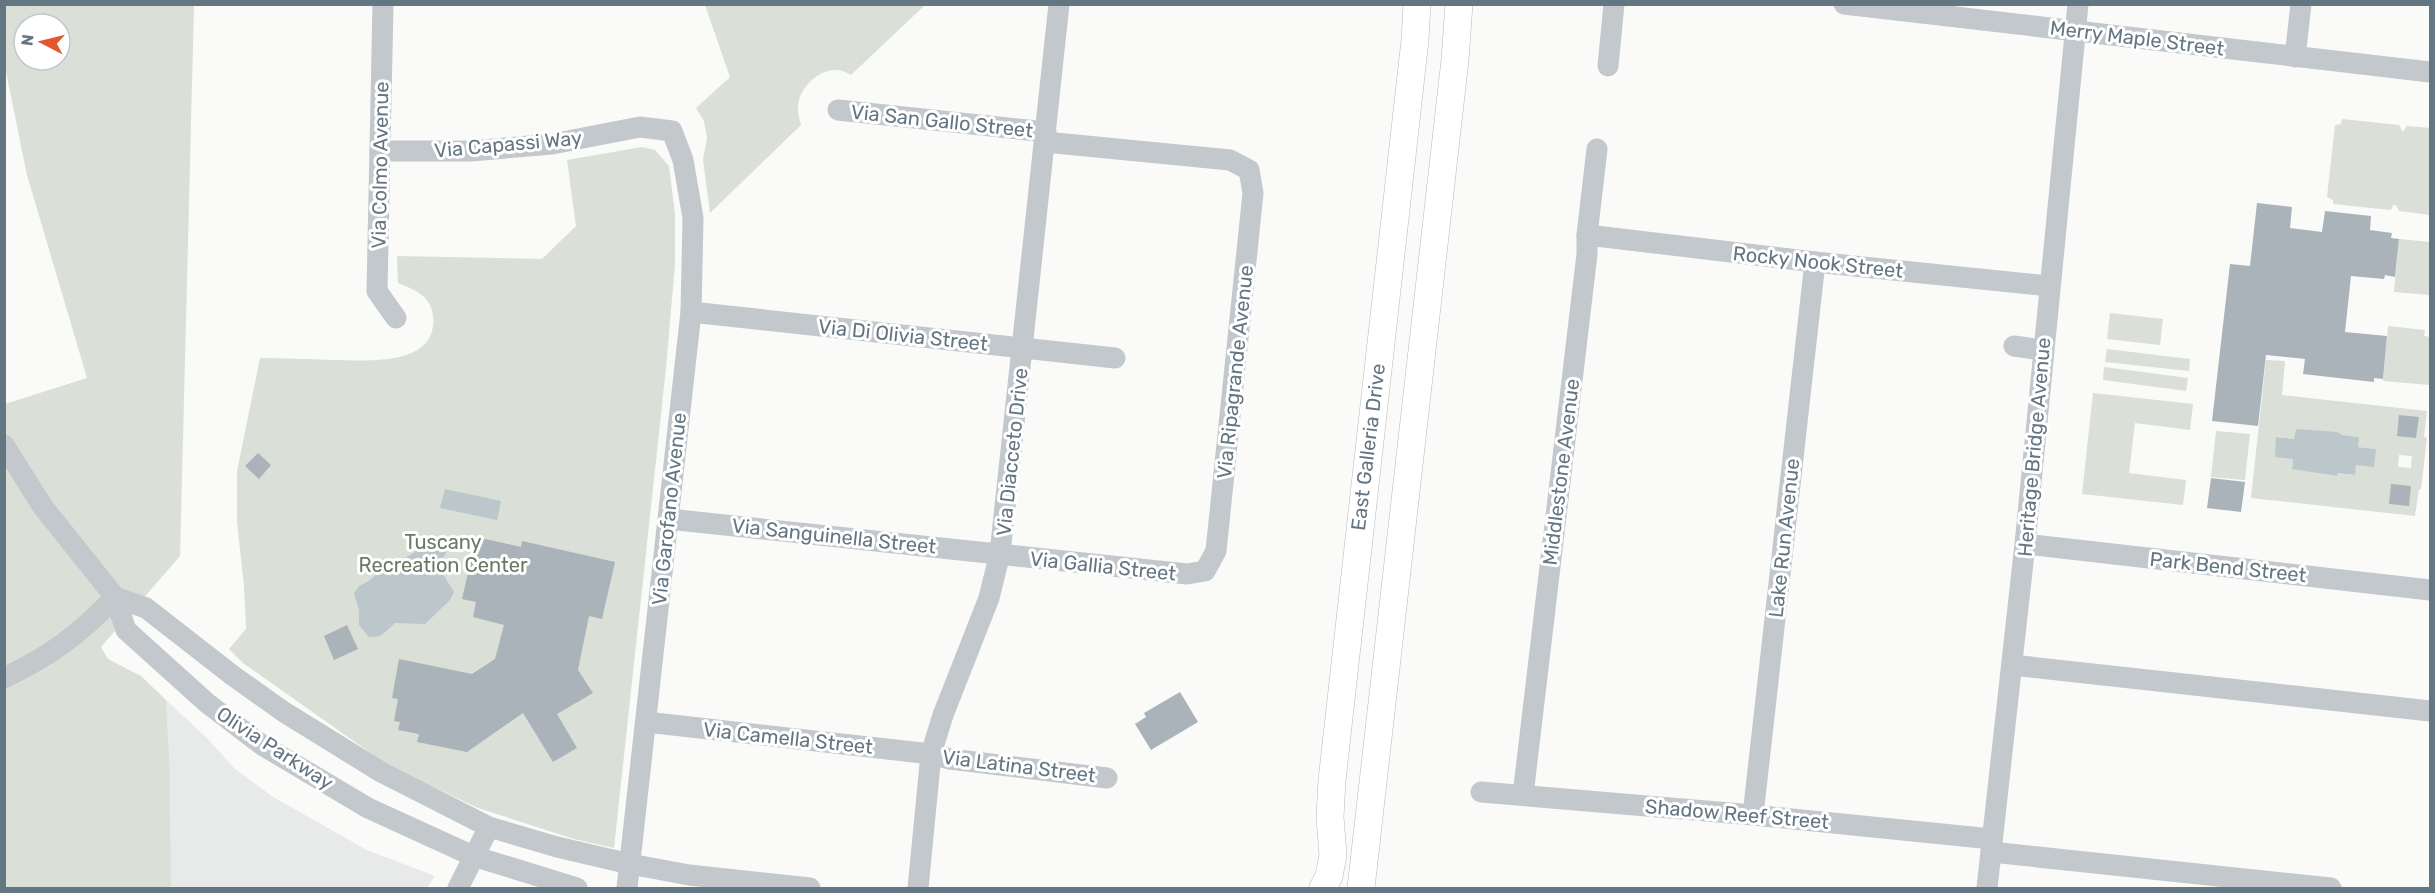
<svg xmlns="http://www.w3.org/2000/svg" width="2435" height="893" font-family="Rubik,sans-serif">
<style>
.built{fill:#e8e9e9}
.green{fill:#dadfd7;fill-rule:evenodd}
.water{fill:#bbc7cb}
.building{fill:#aab3b9}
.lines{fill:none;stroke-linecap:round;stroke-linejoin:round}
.major-casing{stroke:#b5babe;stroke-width:28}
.minor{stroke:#c3c8cc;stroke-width:21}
.major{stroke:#fff;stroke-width:27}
.labels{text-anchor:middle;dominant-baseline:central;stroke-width:6;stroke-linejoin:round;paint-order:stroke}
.street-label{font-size:20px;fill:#657683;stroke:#fff}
.park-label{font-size:20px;fill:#687a64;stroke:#fff}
</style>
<rect width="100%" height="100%" fill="#fafaf8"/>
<path class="built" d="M166 700 207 738 234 768 273 797 367 850 435 876 427 888H171L170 770Z"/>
<g class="green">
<path d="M5 5H194L180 556 101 647 108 659 141 676 166 700 170 770 171 888H5V404L87 378 27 175 5 67ZM24 24H60V60H24Z"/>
<path d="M705 5V4L925 5 851 75C847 73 842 70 837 70 817 69 797 90 798 110 798 115 800 120 801 125L710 213 703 160 707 138 704 121 696 108 730 77Z"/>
<path d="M2342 119 2399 125 2403 132 2407 126 2430 128V215L2399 211 2396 205H2393L2391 210 2333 204V200L2327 197 2335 125 2341 124Z"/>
<path d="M642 147 655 150 669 166 675 214V264L666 368 614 848 574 839 478 808 389 766 243 663 229 649 246 629 244 586 237 522V471L260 358C283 358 307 359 330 360 363 360 439 369 433 315 430 295 415 290 398 283L397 256 542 259 576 226 567 160Z"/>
<path d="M2399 239 2430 242V295L2394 292Z"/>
<path d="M2110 313 2163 319 2160 345 2107 339Z"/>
<path d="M2388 326 2425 330 2424 336 2430 337V385L2383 381Z"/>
<path d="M2107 349 2190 359 2189 371 2105 362Z"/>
<path d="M2266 360 2285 361 2282 395 2427 411 2424 437 2427 438 2421 489H2419L2415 516 2251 498ZM2296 430 2358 437V447L2376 449 2356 465 2354 475 2337 473 2336 476 2292 468 2293 458 2277 437 2295 439ZM2399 455 2412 456 2411 468 2398 467Z"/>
<path d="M2104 367 2188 378 2186 391 2103 380Z"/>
<path d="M2093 393 2193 404 2190 430 2135 423 2129 473 2186 480 2183 505 2082 494Z"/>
<path d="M2216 431 2250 434 2245 480 2211 477Z"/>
</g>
<g class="water">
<path d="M2296 429 2337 432 2342 435 2359 437 2358 447 2376 449 2374 467 2356 465 2355 475 2337 473V476L2292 469 2293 459 2275 457 2276 437 2294 439Z"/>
<path d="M445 489 501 501 497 520 440 508Z"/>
<path d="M438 537 443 539C455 554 437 555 442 570 444 578 450 584 454 592L450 600 425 624 395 623C386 631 382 638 369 637L359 625V610L354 593 359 586 369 581 390 562 404 559Z"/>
</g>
<g class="building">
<path d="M2257 203 2292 207 2290 228 2322 232 2325 211 2371 216 2370 230 2392 233 2391 238 2399 239 2395 277 2385 275 2384 279 2351 276 2345 332 2387 336 2383 379 2374 378V382L2303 374 2305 359 2266 355 2258 426 2212 421 2230 264 2250 266Z"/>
<path d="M2399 415 2419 417 2416 438 2397 436Z"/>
<path d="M258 453 271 465 259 479 245 466Z"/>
<path d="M2211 478 2245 482 2241 512 2207 508Z"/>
<path d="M2391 484 2411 486 2409 506 2389 504Z"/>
<path d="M476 537 521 547 522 541 615 562 602 619 589 616 578 670 593 693 557 714 577 748 553 762 523 713 467 752 417 742 419 734 398 730 400 722 394 721 398 699 392 698 399 659 472 674 495 659 504 625 473 617 476 602 462 599Z"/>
<path d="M347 625 358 649 334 660 324 636Z"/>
<path d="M1180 692 1198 722 1151 750 1135 724 1146 717 1144 713Z"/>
</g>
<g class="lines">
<defs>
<g id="major">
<path d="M1323 888 1329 876 1333 855 1330 817 1332 780 1415 40 1417 4"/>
<path d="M1361 888 1455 60 1459 4"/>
</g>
</defs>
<use href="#major" class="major-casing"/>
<g class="minor">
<path d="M383 4 377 291 396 318"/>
<path d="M1844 4 2430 72"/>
<path d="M2295 57 2301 4"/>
<path d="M1608 66 1614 4"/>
<path d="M838 110 1046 132"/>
<path d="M380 151H471L552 144 640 127 672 131 683 160 693 218 691 312 627 888"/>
<path d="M1587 235 1815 262 2049 286"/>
<path d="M691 312 1115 358"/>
<path d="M2014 346 2042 350"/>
<path d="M4 445 43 507 115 597 126 630 207 703 262 745 368 808 473 856 577 888"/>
<path d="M668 519 1187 574 1205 571 1216 551 1253 193 1249 170 1230 160 1045 142"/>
<path d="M2025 544 2430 590"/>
<path d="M115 597 146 608 232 675 284 712 381 772 489 827 557 847 630 864 689 875 810 888"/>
<path d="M2012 665 2430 711"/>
<path d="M4 678C50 656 80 634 115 597"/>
<path d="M646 722 931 754 950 759 1107 778"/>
<path d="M1481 792 1753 815 1992 839"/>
<path d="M1523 795 1587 254V235L1597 149"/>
<path d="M1753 815 1815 262"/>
<path d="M1991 852 2331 888"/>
<path d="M458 888 489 827"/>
<path d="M918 888 931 754 943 715 989 598 1000 553 1059 4"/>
<path d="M1987 888 2025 544 2078 4"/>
</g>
<use href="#major" class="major"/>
</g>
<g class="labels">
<g class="street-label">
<text transform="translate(2137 38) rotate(7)">Merry Maple Street</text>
<text transform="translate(942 121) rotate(6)">Via San Gallo Street</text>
<text transform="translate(508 144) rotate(-5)">Via Capassi Way</text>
<text transform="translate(380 165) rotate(-89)">Via Colmo Avenue</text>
<text transform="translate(1818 262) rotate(6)">Rocky Nook Street</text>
<text transform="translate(903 335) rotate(6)">Via Di Olivia Street</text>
<text transform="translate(1235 372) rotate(-84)">Via Ripagrande Avenue</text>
<text transform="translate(1368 447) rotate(-83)">East Galleria Drive</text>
<text transform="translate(2034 447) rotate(-85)">Heritage Bridge Avenue</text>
<text transform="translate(1012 452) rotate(-84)">Via Diacceto Drive</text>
<text transform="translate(1561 472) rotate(-83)">Middlestone Avenue</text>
<text transform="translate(669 509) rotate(-84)">Via Garofano Avenue</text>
<text transform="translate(834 536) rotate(6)">Via Sanguinella Street</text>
<text transform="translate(1784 538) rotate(-84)">Lake Run Avenue</text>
<text transform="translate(1103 566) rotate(6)">Via Gallia Street</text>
<text transform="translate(2228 567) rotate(6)">Park Bend Street</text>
<text transform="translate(788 738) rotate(6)">Via Camella Street</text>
<text transform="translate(275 748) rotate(33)">Olivia Parkway</text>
<text transform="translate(1019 766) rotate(7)">Via Latina Street</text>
<text transform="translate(1737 814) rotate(5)">Shadow Reef Street</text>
</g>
<g class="park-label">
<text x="443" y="542">Tuscany<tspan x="443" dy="23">Recreation Center</tspan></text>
</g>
</g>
<rect width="2435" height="893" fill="none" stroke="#657683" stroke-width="12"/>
<g transform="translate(42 42) rotate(277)"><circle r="28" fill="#ffffff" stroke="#c1c8cd" stroke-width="1.5"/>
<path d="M0-4.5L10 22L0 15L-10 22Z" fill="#e4572e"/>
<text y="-9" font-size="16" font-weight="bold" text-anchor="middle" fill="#657683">N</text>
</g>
</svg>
